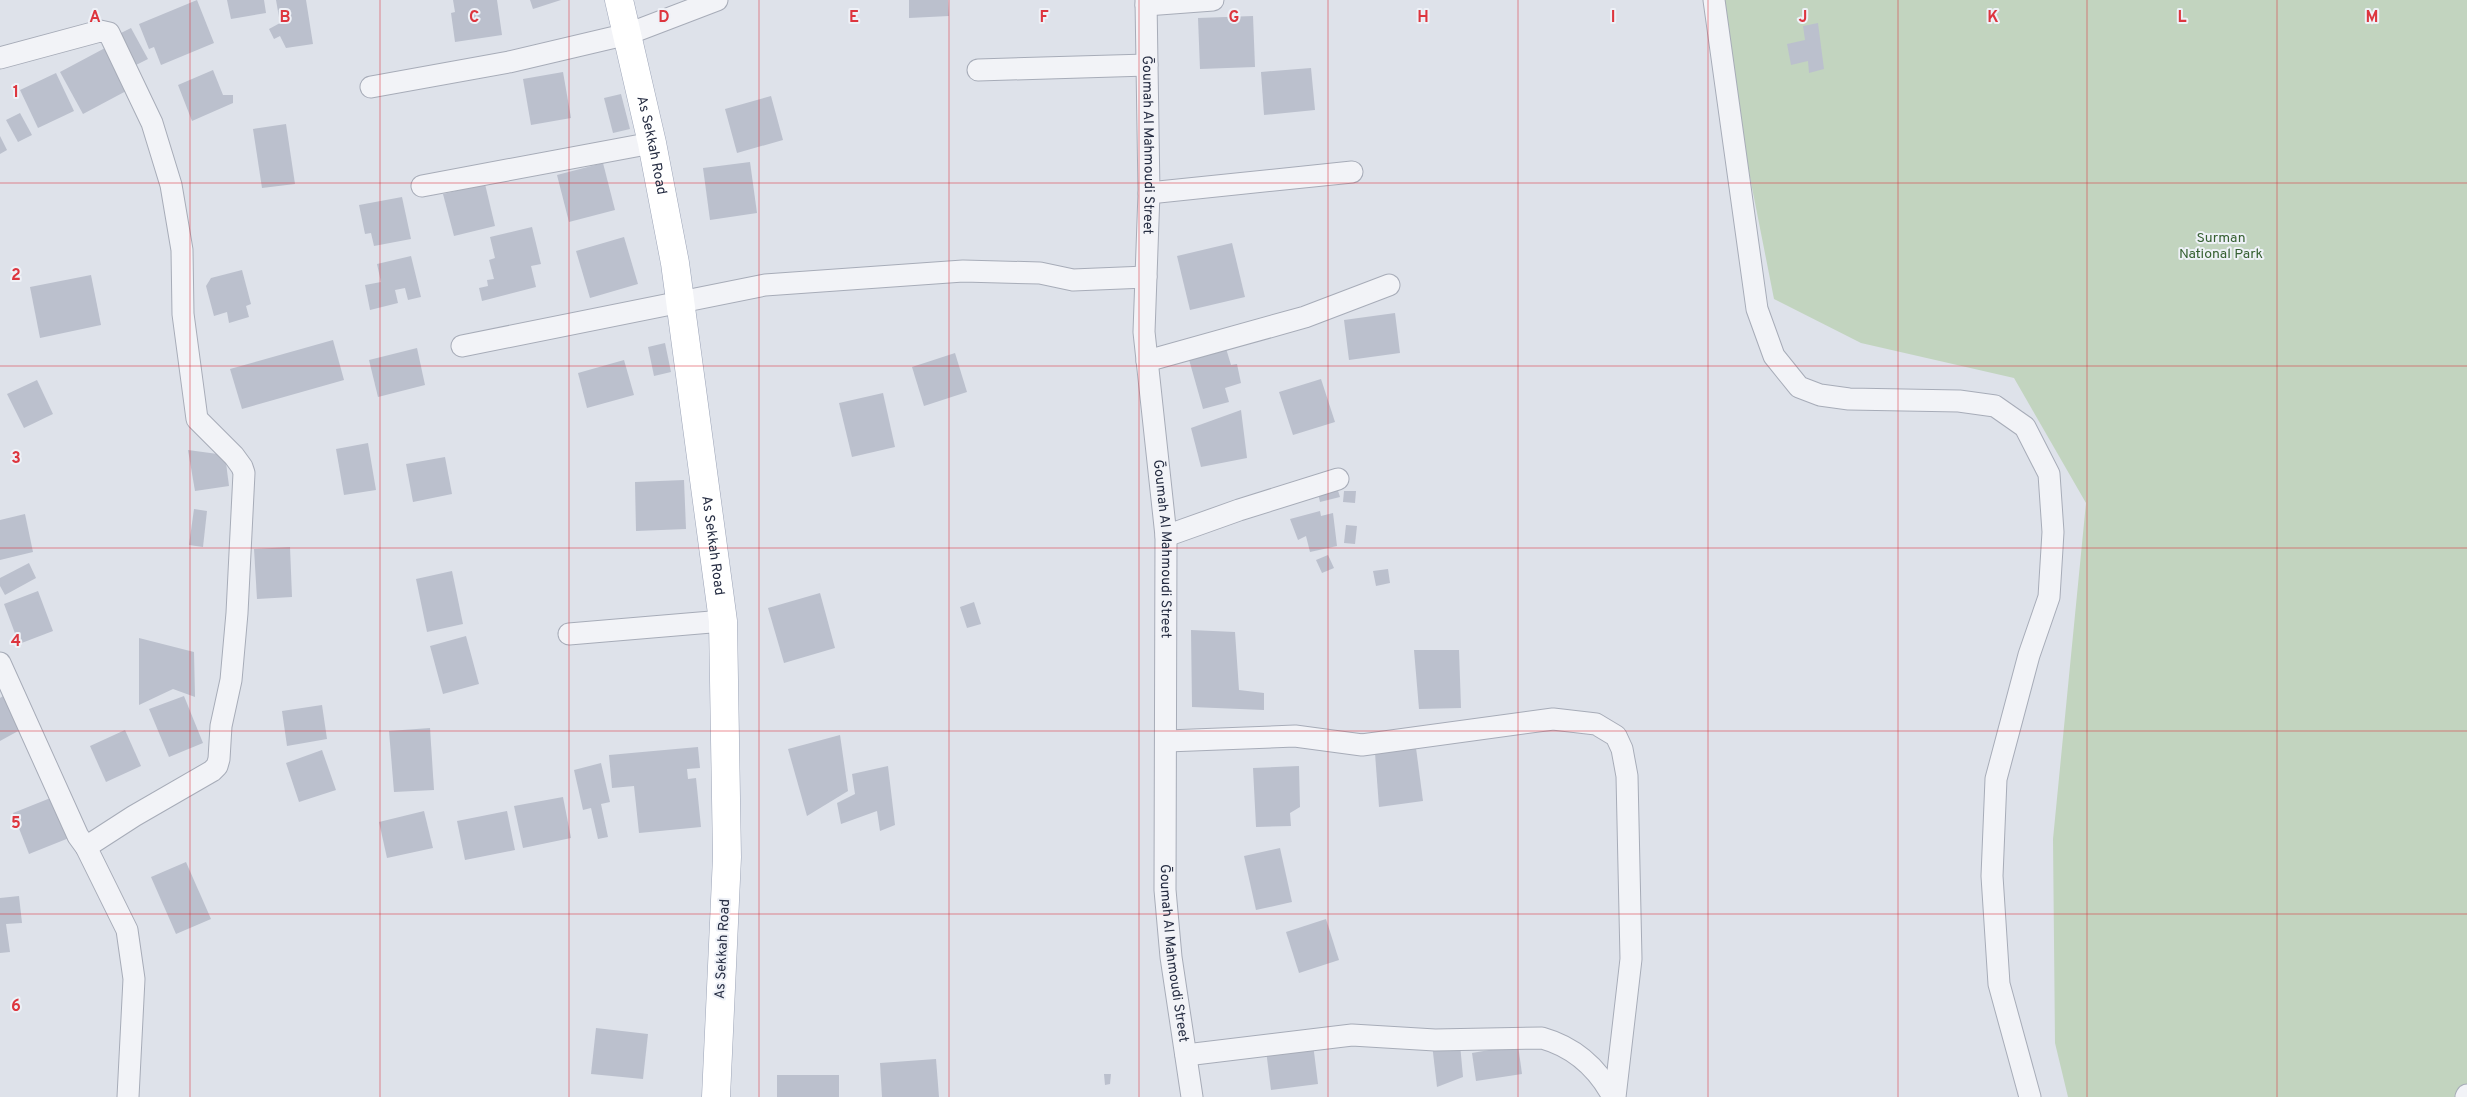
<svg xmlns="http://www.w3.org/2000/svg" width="2467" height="1097" font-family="Overpass,sans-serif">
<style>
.green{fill:#c2d4bf}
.building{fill:#bbc0cd}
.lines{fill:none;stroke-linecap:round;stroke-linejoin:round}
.minor-casing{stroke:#a7acb8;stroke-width:23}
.major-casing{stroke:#9ca4b7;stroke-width:29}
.minor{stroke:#f2f3f7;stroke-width:21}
.major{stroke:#fff;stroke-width:28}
.grid{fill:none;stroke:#dd353e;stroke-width:1;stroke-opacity:0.55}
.labels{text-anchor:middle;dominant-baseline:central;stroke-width:4;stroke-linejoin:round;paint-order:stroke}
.street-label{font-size:14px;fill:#262d42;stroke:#eef1f7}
.park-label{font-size:14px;fill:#366031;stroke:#eef1f7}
.grid-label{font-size:16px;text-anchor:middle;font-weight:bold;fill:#dd353e;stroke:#eef1f7;stroke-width:4;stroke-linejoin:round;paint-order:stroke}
</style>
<rect width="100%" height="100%" fill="#dee2ea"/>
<path class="green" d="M1715 0H2467V1097H2068L2055 1043 2053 839 2086 503 2014 378 1861 343 1774 299Z"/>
<g class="building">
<path d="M197 0 214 43 161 65 154 47 149 49 139 24Z"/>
<path d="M227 0H264L266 13 231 19Z"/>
<path d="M276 0H306L313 44 286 48 280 36 274 39 269 29 280 23Z"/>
<path d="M453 0H497L502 35 455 42 451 13 455 12Z"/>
<path d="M530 0H561L533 9Z"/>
<path d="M909 0H948L949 16 909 18Z"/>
<path d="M1253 16 1255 67 1200 69 1198 18Z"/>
<path d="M1818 23 1824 69 1809 73 1808 61 1791 65 1787 44 1805 40 1803 26Z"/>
<path d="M131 28 148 59 136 65 119 34Z"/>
<path d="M105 48 128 90 83 114 60 72Z"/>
<path d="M1311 68 1315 110 1264 115 1261 72Z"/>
<path d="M213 70 223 95H233V103L192 121 178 85Z"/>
<path d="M563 72 571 118 531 125 523 79Z"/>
<path d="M56 73 74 111 38 128 20 90Z"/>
<path d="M621 94 630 129 613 133 604 98Z"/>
<path d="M771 96 783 140 737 153 725 109Z"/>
<path d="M20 113 32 135 18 142 6 120Z"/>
<path d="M286 124 295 184 262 188 253 129Z"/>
<path d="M0 136 7 150 0 154Z"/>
<path d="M750 162 757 213 710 220 703 168Z"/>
<path d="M603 163 615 210 569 222 557 175Z"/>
<path d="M485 184 495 226 454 236 443 194Z"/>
<path d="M402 197 411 239 374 246 371 233 365 234 359 205Z"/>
<path d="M532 227 541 264 531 266 536 287 482 301 479 288 488 286 487 280 494 279 489 260 495 258 490 237Z"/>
<path d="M624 237 638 284 590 298 576 251Z"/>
<path d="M1232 243 1245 297 1190 310 1177 256Z"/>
<path d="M411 256 421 297 408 300 405 288 395 290 398 303 370 310 365 285 381 282 377 264Z"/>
<path d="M242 270 251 304 246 306 249 317 229 323 227 312 214 316 206 286 211 278Z"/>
<path d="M91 275 101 325 40 338 30 287Z"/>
<path d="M1395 313 1400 353 1349 360 1344 320Z"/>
<path d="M333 340 344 380 242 409 230 369Z"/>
<path d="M665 343 671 372 654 376 648 347Z"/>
<path d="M1225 345 1231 365 1237 364 1241 383 1225 388 1229 402 1203 409 1188 356Z"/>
<path d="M417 348 425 385 378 397 369 360Z"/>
<path d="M955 353 967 392 924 406 912 367Z"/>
<path d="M624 360 634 395 587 408 578 373Z"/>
<path d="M1321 379 1335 422 1293 435 1279 392Z"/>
<path d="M37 380 53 414 24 428 7 394Z"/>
<path d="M883 393 895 447 852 457 839 403Z"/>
<path d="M1241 410 1247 458 1201 467 1191 428Z"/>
<path d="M368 443 376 490 344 495 336 449Z"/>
<path d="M188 450 225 455 229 486 195 491Z"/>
<path d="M445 457 452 494 413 502 406 464Z"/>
<path d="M684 480 686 529 636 531 635 482Z"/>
<path d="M1336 484 1340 497 1320 502 1317 489Z"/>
<path d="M1344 491H1356L1355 503 1343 502Z"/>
<path d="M194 509 207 511 203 547 189 545Z"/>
<path d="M1320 511 1321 516 1333 513 1337 546 1310 552 1306 536 1298 540 1290 519Z"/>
<path d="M25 514 33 552 0 560V520Z"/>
<path d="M1346 525 1357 526 1355 544 1344 543Z"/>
<path d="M290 547 292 597 257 599 254 549Z"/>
<path d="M1328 555 1334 568 1322 573 1316 560Z"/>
<path d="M29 563 36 578 5 595 0 586V578Z"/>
<path d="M1388 569 1390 583 1376 586 1373 571Z"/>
<path d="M452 571 463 624 427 632 416 579Z"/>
<path d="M38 591 53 631 19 644 4 604Z"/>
<path d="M820 593 835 648 784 663 768 608Z"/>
<path d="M974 602 981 624 967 628 960 607Z"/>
<path d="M1191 630 1235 632 1239 690 1264 693V710L1192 707Z"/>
<path d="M466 636 479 684 443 694 430 646Z"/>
<path d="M139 638 194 652 195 697 173 689 139 705Z"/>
<path d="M1414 650H1459L1461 708 1419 709Z"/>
<path d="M3 696 20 730 0 741V698Z"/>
<path d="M184 696 203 743 169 757 149 709Z"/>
<path d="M322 705 327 739 287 746 282 711Z"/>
<path d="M430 728 434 790 394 792 389 731Z"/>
<path d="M125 730 141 766 106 782 90 746Z"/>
<path d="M840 735 848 791 807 816 788 749Z"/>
<path d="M698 747 700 768 687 769 688 779 696 778 701 827 639 833 634 786 612 788 609 755Z"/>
<path d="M1416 748 1423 801 1379 807 1375 753Z"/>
<path d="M322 750 336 790 299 802 286 763Z"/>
<path d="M601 763 610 802 601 804 608 837 598 839 591 808 583 810 574 770Z"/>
<path d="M888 766 895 825 880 831 877 811 841 824 837 803 855 794 852 774Z"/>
<path d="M1299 766 1300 807 1290 813 1291 826 1256 827 1253 768Z"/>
<path d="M53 797 69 838 29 854 13 813Z"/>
<path d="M563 797 571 838 523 848 514 806Z"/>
<path d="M424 811 433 848 387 858 379 822Z"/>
<path d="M507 811 515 850 465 860 457 821Z"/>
<path d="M1280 848 1292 902 1256 910 1244 856Z"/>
<path d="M186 862 211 919 176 934 151 877Z"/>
<path d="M19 896 22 923 6 924 10 952 0 953V898Z"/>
<path d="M1326 919 1339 960 1299 973 1286 932Z"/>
<path d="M596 1028 648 1034 643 1079 591 1074Z"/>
<path d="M1313 1044 1318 1084 1271 1090 1266 1050Z"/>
<path d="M1432 1044H1460L1463 1077 1437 1087Z"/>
<path d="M1518 1045 1522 1074 1476 1081 1472 1053Z"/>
<path d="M936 1059 939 1097H882L880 1063Z"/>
<path d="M1104 1074H1111L1110 1084 1105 1085Z"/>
<rect x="777" y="1075" width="62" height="22"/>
</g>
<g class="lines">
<defs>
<g id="minor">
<path id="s1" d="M1146 0 1149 193 1144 332 1166 536 1165 890 1171 957 1192 1097"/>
<path d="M1714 0 1757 309 1774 356 1799 387 1820 395 1849 399 1959 401 1995 406 2025 427 2049 474 2053 532 2049 597 2029 655 1996 779 1992 876 1999 984 2030 1097"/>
<path d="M1146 5 1213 0"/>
<path d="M0 58 100 31 109 33 152 123 171 185 182 250 183 314 197 419 234 456 242 467 244 473 237 613 231 680 221 726 219 759 217 766 212 771 134 816 86 847"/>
<path d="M978 70 1147 65"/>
<path d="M371 87 509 62 628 34 717 0"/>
<path d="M422 186 652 143"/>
<path d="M1149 193 1352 172"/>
<path d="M462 346 765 285 963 271 1040 273 1073 280 1146 277"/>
<path d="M1147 361 1305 317 1389 285"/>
<path d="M1166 536 1239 510 1338 479"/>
<path d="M569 634 723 621"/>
<path d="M0 663 78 836 86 847 127 930 134 979 128 1097"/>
<path d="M1167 741 1295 736 1362 745 1553 719 1596 724 1616 736 1622 749 1627 776 1631 959 1615 1097"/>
<path d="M1186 1055 1352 1035 1435 1040 1542 1038C1574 1047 1597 1067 1613 1097"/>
<path d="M2466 1097 2467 1095"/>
</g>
<g id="major">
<path id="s2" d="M619 0 652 143 675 263 723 621 727 857 716 1097"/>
</g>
</defs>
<use href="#minor" class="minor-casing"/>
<use href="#major" class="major-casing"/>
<use href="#minor" class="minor"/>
<use href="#major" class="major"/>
</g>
<path class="grid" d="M190 0V1097M380 0V1097M569 0V1097M759 0V1097M949 0V1097M1139 0V1097M1328 0V1097M1518 0V1097M1708 0V1097M1898 0V1097M2087 0V1097M2277 0V1097M0 183H2467M0 366H2467M0 548H2467M0 731H2467M0 914H2467"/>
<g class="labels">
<g class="street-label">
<text stroke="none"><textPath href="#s2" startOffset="149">As Sekkah Road</textPath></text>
<text stroke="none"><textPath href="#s1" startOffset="145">Ḡoumah Al Mahmoudi Street</textPath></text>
<text stroke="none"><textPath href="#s2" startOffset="554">As Sekkah Road</textPath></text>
<text stroke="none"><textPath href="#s1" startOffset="550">Ḡoumah Al Mahmoudi Street</textPath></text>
<text transform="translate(723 949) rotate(-87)">As Sekkah Road</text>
<text stroke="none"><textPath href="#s1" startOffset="955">Ḡoumah Al Mahmoudi Street</textPath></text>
</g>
<g class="park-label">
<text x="2221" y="238">Surman<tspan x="2221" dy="16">National Park</tspan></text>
</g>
</g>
<g class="grid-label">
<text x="95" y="22">A</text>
<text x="285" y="22">B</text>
<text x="474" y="22">C</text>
<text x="664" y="22">D</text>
<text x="854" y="22">E</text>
<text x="1044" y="22">F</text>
<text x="1234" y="22">G</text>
<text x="1423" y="22">H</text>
<text x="1613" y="22">I</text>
<text x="1803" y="22">J</text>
<text x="1993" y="22">K</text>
<text x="2182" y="22">L</text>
<text x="2372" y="22">M</text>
<text x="16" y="97">1</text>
<text x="16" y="280">2</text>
<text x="16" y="463">3</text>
<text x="16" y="646">4</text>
<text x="16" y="828">5</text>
<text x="16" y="1011">6</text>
</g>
</svg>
